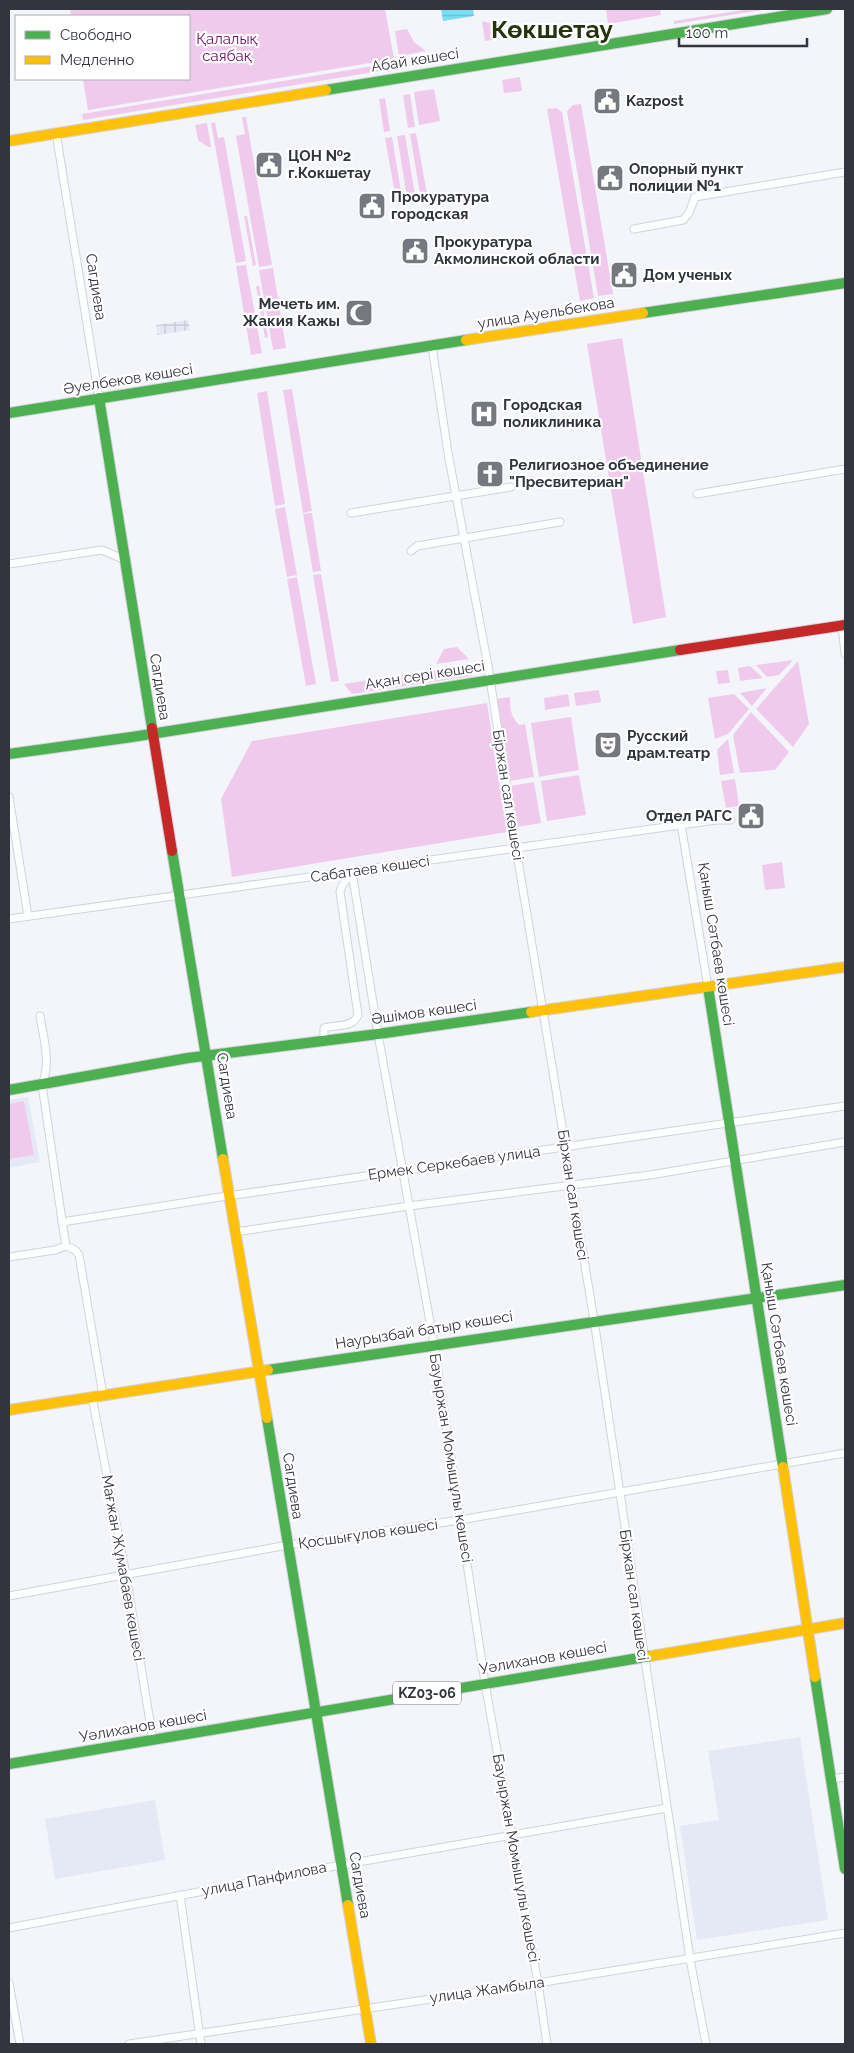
<svg xmlns="http://www.w3.org/2000/svg" width="854" height="2053" font-family="Raleway,sans-serif">
<style>
.built{fill:#e5e9f5}
.industrial{fill:url(#industrial-grid)}
.green{fill:#f0caec}
.water{fill:url(#water-rules)}
.lines{fill:none;stroke-linecap:round;stroke-linejoin:round}
.street-casing{stroke:#d1d3db;stroke-width:9}
.fast-casing{stroke:#d1d3db;stroke-width:12}
.slow-casing{stroke:#d1d3db;stroke-width:12}
.jam-casing{stroke:#d1d3db;stroke-width:12}
.street{stroke:#fdfefe;stroke-width:7}
.fast{stroke:#4caf50;stroke-width:10}
.slow{stroke:#ffc107;stroke-width:10}
.jam{stroke:#c62828;stroke-width:10}
.labels{text-anchor:middle;dominant-baseline:central;stroke-width:4.5;stroke-linejoin:round;paint-order:stroke}
.shield{fill:#fff;stroke:#707278;stroke-width:1}
.shield-label{font-size:14px;font-weight:bold;fill:#32353e}
.park-label{font-size:15px;fill:#6f1064;stroke:#fff}
.street-label{font-size:15px;fill:#32353e;stroke:#fff}
.poi-label{font-size:15px;font-weight:bold;fill:#32353e;stroke:#fff;text-anchor:start}
.town-label{font-size:25px;font-weight:bold;fill:#27330e;stroke:#fff}
</style>
<defs>
<pattern id="industrial-grid" width="8" height="8" patternUnits="userSpaceOnUse" patternTransform="scale(1.25)"><rect width="8" height="8" fill="#e5e9f5"/><path d="M0 4h8M4 0v8" fill="none" stroke="#c5c8d3"/></pattern>
<pattern id="water-rules" width="6" height="5" patternUnits="userSpaceOnUse" patternTransform="scale(1.25)"><rect width="6" height="5" fill="#77def4"/><path d="M0 2.5h6" fill="none" stroke="#67bfd2"/></pattern>
</defs>
<rect width="100%" height="100%" fill="#f4f5fb"/>
<g class="built">
<path d="M28 1097 40 1162 9 1168V1100Z"/>
<path d="M800 1737 828 1920 697 1940 680 1826 719 1820 708 1751Z"/>
<path d="M155 1800 165 1860 55 1879 45 1819Z"/>
</g>
<path class="industrial" d="M188 320 190 330 157 335 156 325Z"/>
<g class="green">
<path d="M70 9H385L394 59 88 110 83 79H189V16H71Z"/>
<path d="M606 9H660L661 15 608 24Z"/>
<path d="M748 9H769L674 24V21Z"/>
<path d="M482 21 497 25 499 39 485 41Z"/>
<path d="M407 29 414 42 426 51 399 56 395 31Z"/>
<path d="M392 63 393 69 83 120 82 114Z"/>
<path d="M520 77 522 91 504 93 502 80Z"/>
<path d="M434 89 440 121 419 125 414 92Z"/>
<path d="M410 94 415 127 408 128 403 95Z"/>
<path d="M385 98 390 131 384 132 379 99Z"/>
<path d="M581 104 613 294 598 296 567 111 573 105Z"/>
<path d="M556 108 562 112 594 298 580 301 547 109Z"/>
<path d="M242 117H246L272 265 259 267 236 136 245 134Z"/>
<path d="M215 122 218 138 224 137 246 261 236 263 211 123Z"/>
<path d="M207 123 211 147H208L198 140 195 125Z"/>
<path d="M416 133 428 199 421 200 410 134Z"/>
<path d="M405 135 416 201 408 203 397 136Z"/>
<path d="M392 137 403 204 397 205 385 138Z"/>
<path d="M244 216H247L256 265 253 266Z"/>
<path d="M246 265 262 353 251 355 236 266Z"/>
<path d="M273 268 286 348 273 350 259 270Z"/>
<path d="M256 286H259L268 337 265 338Z"/>
<path d="M622 338 666 617 633 624 587 344Z"/>
<path d="M292 389 312 511 303 513 283 390Z"/>
<path d="M267 391 285 504 275 506 257 393Z"/>
<path d="M285 507 297 575 287 577 275 509Z"/>
<path d="M312 513 321 571 313 572 303 514Z"/>
<path d="M321 574 339 681 331 682 313 575Z"/>
<path d="M297 577 316 684 306 686 287 579Z"/>
<path d="M457 647 469 659 436 664 444 649Z"/>
<path d="M793 660 779 675 767 677 756 665Z"/>
<path d="M798 661 809 724 793 747 756 709Z"/>
<path d="M470 665 472 676 352 694 344 684Z"/>
<path d="M750 666 763 678 740 681 738 668Z"/>
<path d="M728 670 730 683 718 684 716 671Z"/>
<path d="M767 688 752 706 740 693Z"/>
<path d="M599 690 601 702 576 706 574 693Z"/>
<path d="M568 694 570 706 545 710 544 698Z"/>
<path d="M734 694 749 709 728 734 715 739 708 698Z"/>
<path d="M510 697C510 708 510 715 519 725L525 724 534 777 510 781 496 699Z"/>
<path d="M487 703 507 832 232 877 221 799 252 741Z"/>
<path d="M751 712 789 752 775 770 740 773 733 735Z"/>
<path d="M571 717 579 770 539 777 531 723Z"/>
<path d="M728 739 734 773 720 775 717 750Z"/>
<path d="M579 775 586 815 547 821 541 781Z"/>
<path d="M735 779 739 806 726 808 721 781Z"/>
<path d="M534 782 541 823 517 827 510 786Z"/>
<path d="M782 862 785 888 765 890 762 865Z"/>
<path d="M24 1101 34 1155 9 1159V1104Z"/>
</g>
<path class="water" d="M441 9H473L474 16 443 21Z"/>
<g class="lines">
<defs>
<g id="street">
<path d="M56 133 99 398"/>
<path d="M634 229 683 220 689 213 695 197 845 172"/>
<path d="M432 346 448 453 488 666 516 848 594 1320 690 1959 706 2044"/>
<path d="M697 494 845 469"/>
<path d="M351 513 511 487"/>
<path d="M411 551 417 546 560 522"/>
<path d="M9 564 102 550 125 560"/>
<path d="M842 625 845 654"/>
<path d="M9 797 28 916"/>
<path d="M681 824 708 987"/>
<path d="M352 872 378 1034 434 1344 485 1683 538 1983 547 2044"/>
<path d="M9 919 716 820H731"/>
<path d="M40 1016C44 1040 51 1063 42 1085L64 1234 66 1246 75 1250 79 1255 103 1395"/>
<path d="M324 1041V1028C336 1024 352 1029 358 1015L340 892 342 886 352 872"/>
<path d="M62 1222 214 1198 845 1106"/>
<path d="M236 1232 409 1206 650 1175 845 1142"/>
<path d="M9 1257 55 1250 66 1246"/>
<path d="M92 1397 126 1575 153 1740"/>
<path d="M9 1596 288 1545 460 1520 845 1453"/>
<path d="M831 1779 845 1777"/>
<path d="M180 1895 201 2044"/>
<path d="M9 1928 341 1865 667 1808"/>
<path d="M9 1983 20 2044"/>
<path d="M129 2044 538 1983 845 1933"/>
</g>
<g id="fast">
<path d="M326 90 827 9"/>
<path d="M643 313 845 283"/>
<path d="M99 398 152 728"/>
<path d="M9 413 466 340"/>
<path d="M9 754 132 737 680 650"/>
<path d="M172 851 223 1159"/>
<path d="M708 987 783 1467"/>
<path d="M9 1090 188 1058 378 1034 531 1012"/>
<path d="M268 1370 845 1285"/>
<path d="M267 1418 348 1905"/>
<path d="M815 1677 845 1869"/>
<path d="M9 1764 651 1656"/>
</g>
<g id="slow">
<path d="M9 141 326 90"/>
<path d="M466 340 643 313"/>
<path d="M531 1012 845 967"/>
<path d="M223 1159 267 1418"/>
<path d="M9 1410 268 1370"/>
<path d="M783 1467 815 1677"/>
<path d="M651 1656 845 1623"/>
<path d="M348 1905 371 2044"/>
</g>
<g id="jam">
<path d="M680 650 845 625"/>
<path d="M152 728 172 851"/>
</g>
</defs>
<use href="#street" class="street-casing"/>
<use href="#fast" class="fast-casing"/>
<use href="#slow" class="slow-casing"/>
<use href="#jam" class="jam-casing"/>
<use href="#street" class="street"/>
<use href="#fast" class="fast"/>
<use href="#slow" class="slow"/>
<use href="#jam" class="jam"/>
</g>
<defs>
<symbol id="civic-square" viewBox="-11 -11 22 22"><rect x="-9" y="-9" width="18" height="18" rx="4" fill="#767880" stroke="#fff"/><path d="M-.6-6.5H3V-4.5H.6V-3L4-1V1h2V6H-6V1h2V-1L-.6-3ZM-1.2 2.5V6h2.4V2.5Z" fill="#fff"/></symbol>
<symbol id="mosque-square" viewBox="-11 -11 22 22"><rect x="-9" y="-9" width="18" height="18" rx="4" fill="#767880" stroke="#fff"/><path d="M3.5-4.9A6 6 0 1 0 3.5 4.9A5 5 0 1 1 3.5-4.9Z" fill="#fff"/></symbol>
<symbol id="hospital-square" viewBox="-11 -11 22 22"><rect x="-9" y="-9" width="18" height="18" rx="4" fill="#767880" stroke="#fff"/><path d="M-5-5h3v3.5h4V-5h3V5h-3V1.5h-4V5h-3Z" fill="#fff"/></symbol>
<symbol id="church-square" viewBox="-11 -11 22 22"><rect x="-9" y="-9" width="18" height="18" rx="4" fill="#767880" stroke="#fff"/><path d="M-1.2-6h2.4v3.5h3.3v2.4h-3.3V6h-2.4V-.1h-3.3v-2.4h3.3Z" fill="#fff"/></symbol>
<symbol id="theatre-square" viewBox="-11 -11 22 22"><rect x="-9" y="-9" width="18" height="18" rx="4" fill="#767880" stroke="#fff"/><path d="M-5-5.5Q0-4 5-5.5V0Q5 5 0 6Q-5 5-5 0ZM-3.3-2.5H-1v1.5H-3.3ZM1-2.5H3.3v1.5H1ZM-2.8 1Q0 5.5 2.8 1Z" fill="#fff"/></symbol>
</defs>
<g fill-rule="evenodd">
<use href="#civic-square" x="591" y="85" width="32" height="32"/>
<use href="#civic-square" x="253" y="149" width="32" height="32"/>
<use href="#civic-square" x="594" y="162" width="32" height="32"/>
<use href="#civic-square" x="356" y="190" width="32" height="32"/>
<use href="#civic-square" x="399" y="235" width="32" height="32"/>
<use href="#civic-square" x="608" y="259" width="32" height="32"/>
<use href="#mosque-square" x="343" y="297" width="32" height="32"/>
<use href="#hospital-square" x="468" y="398" width="32" height="32"/>
<use href="#church-square" x="474" y="458" width="32" height="32"/>
<use href="#theatre-square" x="592" y="729" width="32" height="32"/>
<use href="#civic-square" x="735" y="800" width="32" height="32"/>
</g>
<g class="labels">
<rect class="shield" x="393" y="1681.5" width="68" height="23" rx="4"/>
<g class="shield-label">
<text x="427" y="1693">KZ03-06</text>
</g>
<g class="park-label">
<text x="227" y="39">Қалалық<tspan x="227" dy="17">саябақ</tspan></text>
</g>
<g class="street-label">
<text transform="translate(415 60) rotate(-9)">Абай көшесі</text>
<text transform="translate(96 287) rotate(81)">Сагдиева</text>
<text transform="translate(546 313) rotate(-9)">улица Ауельбекова</text>
<text transform="translate(128 379) rotate(-9)">Әуелбеков көшесі</text>
<text transform="translate(425 675) rotate(-9)">Ақан сері көшесі</text>
<text transform="translate(160 687) rotate(81)">Сагдиева</text>
<text transform="translate(508 795) rotate(81)">Біржан сал көшесі</text>
<text transform="translate(370 869) rotate(-8)">Сабатаев көшесі</text>
<text transform="translate(716 944) rotate(81)">Қаныш Сәтбаев көшесі</text>
<text transform="translate(424 1012) rotate(-8)">Әшімов көшесі</text>
<text transform="translate(227 1086) rotate(81)">Сагдиева</text>
<text transform="translate(454 1163) rotate(-8)">Ермек Серкебаев улица</text>
<text transform="translate(573 1195) rotate(81)">Біржан сал көшесі</text>
<text transform="translate(424 1330) rotate(-9)">Наурызбай батыр көшесі</text>
<text transform="translate(779 1344) rotate(81)">Қаныш Сәтбаев көшесі</text>
<text transform="translate(451 1458) rotate(81)">Бауыржан Момышұлы көшесі</text>
<text transform="translate(293 1486) rotate(81)">Сагдиева</text>
<text transform="translate(368 1534) rotate(-8)">Қосшығұлов көшесі</text>
<text transform="translate(123 1568) rotate(80)">Мағжан Жұмабаев көшесі</text>
<text transform="translate(634 1595) rotate(82)">Біржан сал көшесі</text>
<text transform="translate(543 1658) rotate(-10)">Уәлиханов көшесі</text>
<text transform="translate(143 1726) rotate(-10)">Уәлиханов көшесі</text>
<text transform="translate(516 1858) rotate(80)">Бауыржан Момышұлы көшесі</text>
<text transform="translate(264 1879) rotate(-11)">улица Панфилова</text>
<text transform="translate(360 1885) rotate(80)">Сагдиева</text>
<text transform="translate(487 1990) rotate(-8)">улица Жамбыла</text>
</g>
<g class="poi-label">
<text x="626" y="101">Kazpost</text>
<text x="288" y="156">ЦОН №2<tspan x="288" dy="17">г.Кокшетау</tspan></text>
<text x="629" y="169">Опорный пункт<tspan x="629" dy="17">полиции №1</tspan></text>
<text x="391" y="197">Прокуратура<tspan x="391" dy="17">городская</tspan></text>
<text x="434" y="242">Прокуратура<tspan x="434" dy="17">Акмолинской области</tspan></text>
<text x="643" y="275">Дом ученых</text>
<text x="340" y="304" text-anchor="end">Мечеть им.<tspan x="340" dy="17">Жакия Кажы</tspan></text>
<text x="503" y="405">Городская<tspan x="503" dy="17">поликлиника</tspan></text>
<text x="509" y="465">Религиозное объединение<tspan x="509" dy="17">"Пресвитериан"</tspan></text>
<text x="627" y="736">Русский<tspan x="627" dy="17">драм.театр</tspan></text>
<text x="732" y="816" text-anchor="end">Отдел РАГС</text>
</g>
<g class="town-label">
<text x="552" y="29">Көкшетау</text>
</g>
</g>
<rect width="854" height="2053" fill="none" stroke="#32353e" stroke-width="20"/>
<rect x="15" y="15" width="175" height="65" fill="#ffffff" stroke="#adaeb2"/>
<rect x="25" y="31" width="25" height="8" fill="#4caf50" stroke="#adaeb2"/>
<text x="60" y="40" font-size="15" fill="#32353e">Свободно</text>
<rect x="25" y="56" width="25" height="8" fill="#ffc107" stroke="#adaeb2"/>
<text x="60" y="65" font-size="15" fill="#32353e">Медленно</text>
<path d="M679 38v8h128v-8" fill="none" stroke="#32353e" stroke-width="2.5"/>
<text x="686" y="38" font-size="15" fill="#32353e" stroke="#ffffff" stroke-width="4" paint-order="stroke">100 m</text>
</svg>
